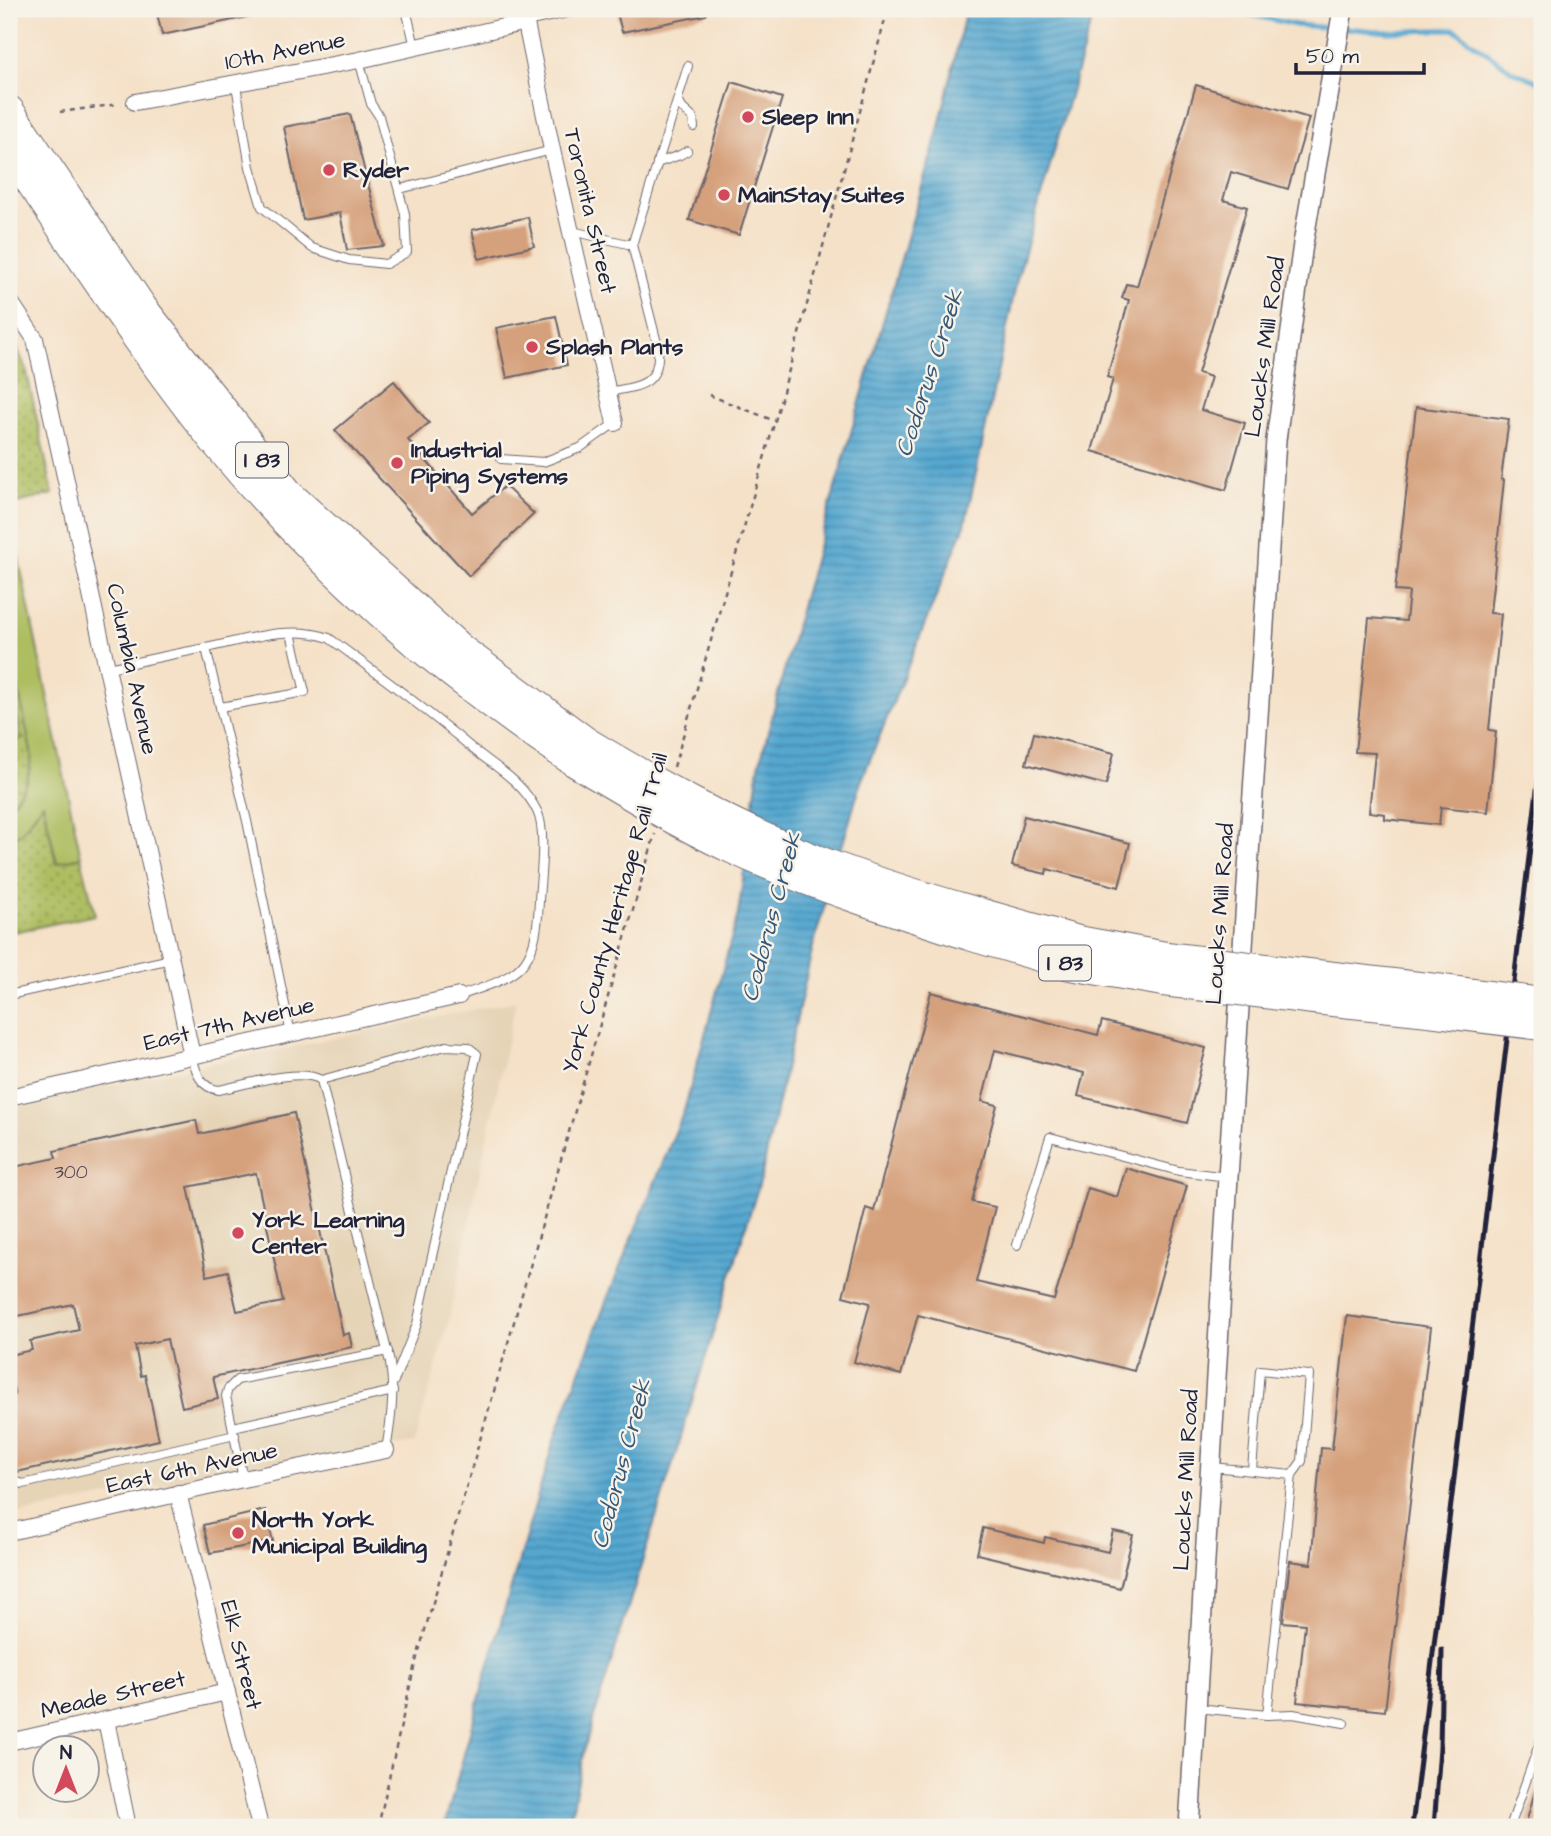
<svg xmlns="http://www.w3.org/2000/svg" width="1551" height="1836" font-family="'Architects Daughter',sans-serif">
<style>
.built{fill:#e6d4b7}
.grass{fill:url(#grass-dots);stroke:#68704e;stroke-width:2}
.pitch{fill:#adbd60;stroke:#68704e;stroke-width:2}
.water{fill:url(#water-rules);stroke:#3b6486;stroke-width:2}
.lines{fill:none;stroke-linecap:round;stroke-linejoin:round}
.stream{stroke:#54a7d0;stroke-width:5}
.building{fill:#d5a07b;fill-rule:evenodd}
.service-casing{stroke:#6c656c;stroke-width:10}
.minor-casing{stroke:#6c656c;stroke-width:18}
.tertiary-casing{stroke:#6c656c;stroke-width:22}
.motorway-casing{stroke:#6c656c;stroke-width:32}
.path{stroke:#6c656c;stroke-width:2.5;stroke-dasharray:5 5;stroke-linecap:butt}
.service{stroke:#fff;stroke-width:8}
.minor{stroke:#fff;stroke-width:16}
.tertiary{stroke:#fff;stroke-width:19}
.motorway{stroke:#fff;stroke-width:30}
.rail{stroke:#22223b;stroke-width:5}
.motorway-bridge-casing{stroke:#6c656c;stroke-width:32;stroke-linecap:butt}
.motorway-bridge{stroke:#fff;stroke-width:30}
.poi-dot{fill:#d1495b;stroke:#f7f3e8;stroke-width:2.5}
.labels{text-anchor:middle;dominant-baseline:central;stroke-width:5;stroke-linejoin:round;paint-order:stroke}
.number-label{font-size:19px;fill:#4f424b}
.shield{fill:#f7f3e8;stroke:#62616f;stroke-width:2}
.shield-label{font-size:21px;font-weight:bold;fill:#22223b}
.street-label{font-size:23px;fill:#22223b;stroke:#f7f3e8}
.poi-label{font-size:23px;font-weight:bold;fill:#22223b;stroke:#f7f3e8;text-anchor:start}
.water-label{font-size:24px;font-style:italic;fill:#365777;stroke:#f7f3e8}
</style>
<defs>
<pattern id="grass-dots" width="8" height="8" patternUnits="userSpaceOnUse" patternTransform="scale(1.75)"><rect width="8" height="8" fill="#adbd60"/><path d="M2 2h.1M6 6h.1" fill="none" stroke="#8c9950" stroke-width="1.8" stroke-linecap="round"/></pattern>
<pattern id="water-rules" width="6" height="5" patternUnits="userSpaceOnUse" patternTransform="scale(1.75)"><rect width="6" height="5" fill="#54a7d0"/><path d="M0 2.5h6" fill="none" stroke="#4588aa"/></pattern>
</defs>
<rect width="100%" height="100%" fill="#f7f3e8"/>
<filter id="ink" filterUnits="userSpaceOnUse"><feTurbulence type="fractalNoise" baseFrequency=".0143" numOctaves="2"/><feDisplacementMap in="SourceGraphic" scale="14" xChannelSelector="R" yChannelSelector="G"/><feConvolveMatrix kernelMatrix="1 2 1 2 8 2 1 2 1" color-interpolation-filters="sRGB"/></filter>
<filter id="wash" filterUnits="userSpaceOnUse"><feTurbulence type="fractalNoise" baseFrequency=".00686" numOctaves="4" result="noise"/><feDisplacementMap in="SourceGraphic" scale="28" xChannelSelector="R" yChannelSelector="G"/><feGaussianBlur stdDeviation="1.57" result="paint"/><feColorMatrix in="noise" values="0 0 0 0 0 0 0 0 0 0 0 0 0 0 0 0 0 1.4 0 .05"/><feComposite in="paint" operator="in"/></filter>
<g filter="url(#wash)">
<rect width="100%" height="100%" fill="#f5e1c8"/>
<path class="built" d="M516 1001 447 1328 414 1443 218 1474 9 1516V1108L179 1070Z"/>
<g class="grass">
<path d="M9 329 26 369 53 494 9 505Z"/>
<path d="M9 643 32 756 27 781 9 809Z"/>
<path d="M43 802 56 862 81 857 95 915 9 933V840L28 825Z"/>
</g>
<g class="pitch">
<path d="M9 513 81 857 57 863 43 803 21 833 9 840V809L27 781 32 756 9 643Z"/>
<path d="M9 676 22 739 9 742Z"/>
</g>
<path class="water" d="M966 9H1095L1017 280 965 525 861 782 814 942 761 1178 584 1750 569 1827H444L489 1663 554 1440 607 1299 684 1111 738 914 759 766 803 599 938 131Z"/>
<g class="lines">
<g class="stream">
<path d="M1225 9 1296 25 1334 28"/>
<path d="M1344 28 1389 32 1454 29 1512 71 1542 83"/>
</g>
</g>
<g id="blocks">
<g class="building">
<path d="M156 9H256L257 15 162 35Z"/>
<path d="M616 9H705L706 15 622 32Z"/>
<path d="M732 82 782 98 739 235 689 220Z"/>
<path d="M1196 85 1309 118 1288 189 1231 172 1223 200 1247 207 1198 373 1211 377 1201 410 1245 423 1226 490 1092 451 1113 379 1107 377 1129 300 1122 298 1126 284 1137 286Z"/>
<path d="M350 114 384 246 347 250 340 213 303 220 284 127Z"/>
<path d="M528 217 534 246 479 259 472 230Z"/>
<path d="M556 316 567 365 507 378 496 328Z"/>
<path d="M394 381 429 423 408 440 472 513 505 486 534 514 469 576 335 430Z"/>
<path d="M1416 407 1509 419 1501 479 1504 480 1490 613 1501 614 1489 730 1496 731 1488 812 1441 807 1439 825 1385 819V814L1369 812 1375 753 1355 752 1369 618 1406 621 1409 592 1395 591Z"/>
<path d="M1034 733 1114 753 1106 785 1026 764Z"/>
<path d="M1024 816 1130 843 1119 887 1047 869 1046 874 1012 866Z"/>
<path d="M931 992 1098 1035 1102 1021 1206 1048 1187 1123 1078 1096 1084 1073 995 1050 982 1101 997 1105 972 1202 995 1207 976 1282 1054 1300 1088 1188 1117 1197 1126 1168 1187 1186 1134 1371 918 1315 901 1375 854 1362 870 1303 843 1296 866 1208 874 1211Z"/>
<path d="M294 1113 343 1335 349 1333 352 1347 213 1377 218 1399 182 1407 167 1339 135 1346 141 1376 145 1375 159 1440 17 1472 11 1444 9 1445V1397L15 1395 9 1368V1355L32 1350 30 1341 79 1330 73 1304 9 1318V1168L56 1158 54 1151 196 1120 199 1134ZM256 1173 283 1302 237 1311 228 1271 207 1276 188 1187Z"/>
<path d="M1347 1316 1431 1327 1385 1711 1297 1702 1305 1624 1283 1622 1290 1561 1311 1564 1321 1448 1332 1449Z"/>
<path d="M265 1510 273 1541 210 1553 203 1525Z"/>
<path d="M983 1528 1044 1543 1045 1537 1108 1552 1113 1531 1133 1535 1120 1588 977 1554Z"/>
<path d="M1538 1780 1542 1781V1827H1525Z"/>
</g>
</g>
</g>
<g filter="url(#ink)">
<use href="#blocks" fill-opacity="0" stroke="#6c656c" stroke-width="2"/>
<g class="lines">
<defs>
<g id="service">
<path d="M406 9 415 47"/>
<path d="M526 22 576 11 575 9"/>
<path d="M236 85 250 167 262 207 312 248 349 260 386 264 407 252 405 214 379 116 371 104 359 60"/>
<path d="M678 100 682 108 693 118 694 127"/>
<path d="M657 163 680 155 687 151"/>
<path d="M400 189 552 150"/>
<path d="M572 231 632 245"/>
<path d="M608 392C639 386 661 386 658 347L632 245 688 66"/>
<path d="M501 459 543 462 580 448 615 423"/>
<path d="M206 648 247 821 291 1034"/>
<path d="M109 668C141 661 173 654 206 648 244 640 291 624 329 638 378 674 427 710 473 749 497 768 523 782 537 811 547 831 540 878 539 901 536 970 520 975 459 996"/>
<path d="M220 707 305 692 291 633"/>
<path d="M9 995 171 959"/>
<path d="M192 1056C196 1072 200 1088 219 1090 244 1085 300 1067 321 1080L390 1363C395 1393 391 1421 386 1450"/>
<path d="M321 1080 446 1046 468 1047 477 1054 417 1324 394 1381"/>
<path d="M1017 1245 1050 1137 1179 1171 1228 1177"/>
<path d="M233 1427 393 1391"/>
<path d="M9 1470 12 1480 23 1484 235 1435"/>
<path d="M1252 1470 1260 1370 1309 1375 1302 1461 1292 1475"/>
<path d="M243 1479 226 1396 228 1389 237 1380 388 1351"/>
<path d="M1197 1708 1267 1715 1292 1475 1212 1467"/>
<path d="M1267 1715 1293 1714 1344 1723"/>
<path d="M1510 1827 1542 1736"/>
</g>
<g id="minor">
<path d="M523 9 552 150 615 423"/>
<path d="M135 102 359 60 526 22"/>
<path d="M9 300 35 339 192 1056"/>
<path d="M9 1097 459 996"/>
<path d="M178 1493 260 1827"/>
<path d="M9 1532 243 1479 386 1450"/>
<path d="M106 1720 128 1827"/>
<path d="M9 1742 227 1692"/>
</g>
<path id="tertiary" d="M1189 1827 1228 1177 1276 440 1303 244 1343 9"/>
<g id="motorway">
<path d="M9 111 142 308 290 496 460 649 587 743"/>
<path d="M9 150C76 247 140 348 214 440 317 566 439 671 574 761"/>
<path d="M975 912 1078 941 1166 957"/>
<path d="M969 935 1070 965 1163 981"/>
<path d="M1325 976 1444 990"/>
<path d="M1314 999 1429 1011"/>
</g>
</defs>
<use href="#service" class="service-casing"/>
<use href="#minor" class="minor-casing"/>
<use href="#tertiary" class="tertiary-casing"/>
<use href="#motorway" class="motorway-casing"/>
<g class="path">
<path d="M60 112 119 104"/>
<path d="M709 395 775 421"/>
<path d="M674 767 775 421 888 9"/>
<path d="M378 1827 414 1668 655 834"/>
</g>
<use href="#service" class="service"/>
<use href="#minor" class="minor"/>
<use href="#tertiary" class="tertiary"/>
<use href="#motorway" class="motorway"/>
<g class="rail">
<path d="M1412 1827 1542 749"/>
<path d="M1434 1827 1440 1748 1442 1650"/>
</g>
<defs>
<g id="motorway-bridge">
<path d="M587 743C659 786 733 827 811 858 865 879 919 896 975 912"/>
<path d="M574 761C627 793 681 825 738 851 813 885 891 910 969 935"/>
<path d="M1166 957 1325 976"/>
<path d="M1163 981 1314 999"/>
<path d="M1444 990 1542 1003"/>
<path d="M1429 1011 1542 1025"/>
</g>
</defs>
<use href="#motorway-bridge" class="motorway-bridge-casing"/>
<use href="#motorway-bridge" class="motorway-bridge"/>
</g>
</g>
<g class="poi-dot">
<circle cx="748" cy="117" r="7"/>
<circle cx="329" cy="170" r="7"/>
<circle cx="724" cy="195" r="7"/>
<circle cx="532" cy="347" r="7"/>
<circle cx="397" cy="463" r="7"/>
<circle cx="238" cy="1233" r="7"/>
<circle cx="238" cy="1533" r="7"/>
</g>
<g class="labels">
<g class="number-label">
<text x="71" y="1172">300</text>
</g>
<g class="shield">
<rect x="236" y="442.5" width="52" height="35" rx="5"/>
<rect x="1039" y="945.5" width="52" height="35" rx="5"/>
</g>
<g class="shield-label">
<text x="262" y="460">I 83</text>
<text x="1065" y="963">I 83</text>
</g>
<g class="street-label">
<text transform="translate(285 51) rotate(-11)">10th Avenue</text>
<text transform="translate(590 211) rotate(77)">Toronita Street</text>
<text transform="translate(1265 347) rotate(-82)">Loucks Mill Road</text>
<text transform="translate(132 669) rotate(78)">Columbia Avenue</text>
<text transform="translate(615 913) rotate(-74)">York County Heritage Rail Trail</text>
<text transform="translate(1220 914) rotate(-86)">Loucks Mill Road</text>
<text transform="translate(229 1024) rotate(-13)">East 7th Avenue</text>
<text transform="translate(192 1468) rotate(-12)">East 6th Avenue</text>
<text transform="translate(1186 1480) rotate(-87)">Loucks Mill Road</text>
<text transform="translate(241 1655) rotate(76)">Elk Street</text>
<text transform="translate(113 1695) rotate(-13)">Meade Street</text>
</g>
<g class="poi-label">
<text x="762" y="117">Sleep Inn</text>
<text x="343" y="170">Ryder</text>
<text x="738" y="195">MainStay Suites</text>
<text x="546" y="347">Splash Plants</text>
<text x="411" y="450">Industrial<tspan x="411" dy="26">Piping Systems</tspan></text>
<text x="252" y="1220">York Learning<tspan x="252" dy="26">Center</tspan></text>
<text x="252" y="1520">North York<tspan x="252" dy="26">Municipal Building</tspan></text>
</g>
<g class="water-label">
<text transform="translate(930 373) rotate(-72)">Codorus Creek</text>
<text transform="translate(772 917) rotate(-75)">Codorus Creek</text>
<text transform="translate(622 1464) rotate(-75)">Codorus Creek</text>
</g>
</g>
<rect width="1551" height="1836" fill="none" stroke="#f7f3e8" stroke-width="35"/>
<g transform="translate(66 1769)"><circle r="33" fill="#f7f3e8" stroke="#a29fa3" stroke-width="2"/>
<path d="M0-5L12 26L0 18L-12 26Z" fill="#d1495b"/>
<text y="-10" font-size="19" font-weight="bold" text-anchor="middle" fill="#22223b">N</text>
</g>
<path d="M1296 63v10h128v-10" fill="none" stroke="#22223b" stroke-width="3.5"/>
<text x="1306" y="63" font-size="21" fill="#22223b" stroke="#f7f3e8" stroke-width="5" paint-order="stroke">50 m</text>
</svg>
